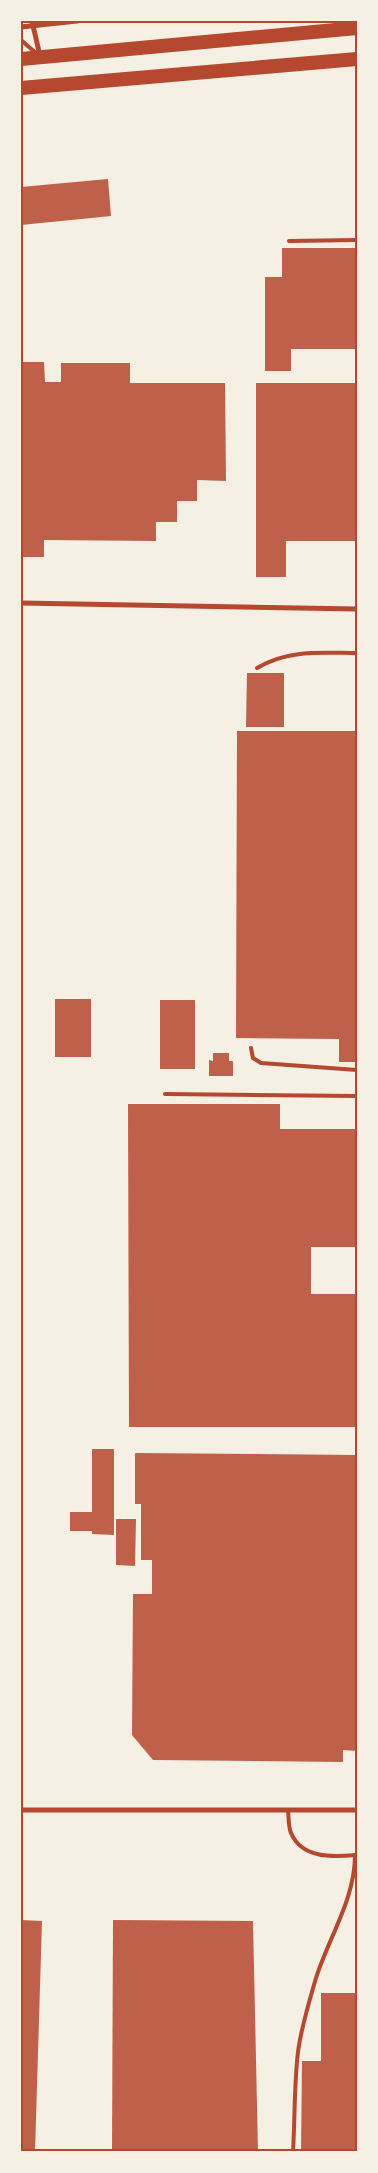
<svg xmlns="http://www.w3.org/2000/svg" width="378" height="2173" font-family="'IBM Plex Sans',sans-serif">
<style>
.building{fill:#bf614a}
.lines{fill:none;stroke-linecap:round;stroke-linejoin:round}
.service{stroke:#b5482f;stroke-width:4}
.minor{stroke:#b5482f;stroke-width:5}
.trunk{stroke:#b5482f;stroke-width:14}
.neatline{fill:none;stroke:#b5482f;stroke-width:2}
</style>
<rect width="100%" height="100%" fill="#f6efe4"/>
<g class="building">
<path d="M108 179 111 216 21 225V187Z"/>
<path d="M282 248H357V349H291V371H265V277H282Z"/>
<path d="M23 362H44L45 382H61V363H130V383H225L226 481 197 480V501H177V522H156V541L44 540V557H23Z"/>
<path d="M256 383H357V541H286V577H256Z"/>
<path d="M247 673H284V727H246Z"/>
<path d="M237 731H357V1062H339V1039L236 1038Z"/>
<rect x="55" y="999" width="36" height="58"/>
<rect x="160" y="1000" width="35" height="69"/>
<path d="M213 1053H229V1061H233V1076H209V1060L213 1061Z"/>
<path d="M128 1104H280V1129H357V1247H311V1294H357V1427H129Z"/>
<path d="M92 1449H114V1535L92 1534V1531H70V1512H92Z"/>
<path d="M135 1453 357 1455V1751L343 1750V1762L153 1760 132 1735 133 1594H152V1560H141V1504H135Z"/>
<path d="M116 1519H136L135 1566 116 1565Z"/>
<path d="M21 1920 42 1921 35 2152H21Z"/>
<path d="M113 1920 253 1921 258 2152H112Z"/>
<path d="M321 1993H357V2152H301L302 2061H321Z"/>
</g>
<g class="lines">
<g class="service">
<path d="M21 40 37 54"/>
<path d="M289 241 357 240"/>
<path d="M257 668C288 649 322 653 357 653"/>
<path d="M251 1048 253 1058 261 1063 357 1070"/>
<path d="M165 1094 357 1096"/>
<path d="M288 1810C289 1817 288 1826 291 1833 302 1859 333 1857 356 1855"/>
<path d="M293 2152C295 2119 294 2085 298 2052 301 2028 309 2002 316 1978 329 1937 355 1899 355 1855"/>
</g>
<g class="minor">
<path d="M32 21 40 56"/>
<path d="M21 27 77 21"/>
<path d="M21 603 357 609"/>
<path d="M21 1810H357"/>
</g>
<g class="trunk">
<path d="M21 59 357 28"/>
<path d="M21 88 357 59"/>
</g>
</g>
<rect width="378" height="2173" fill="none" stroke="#f6efe4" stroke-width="45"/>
<rect x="22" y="22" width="334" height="2128" class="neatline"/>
</svg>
